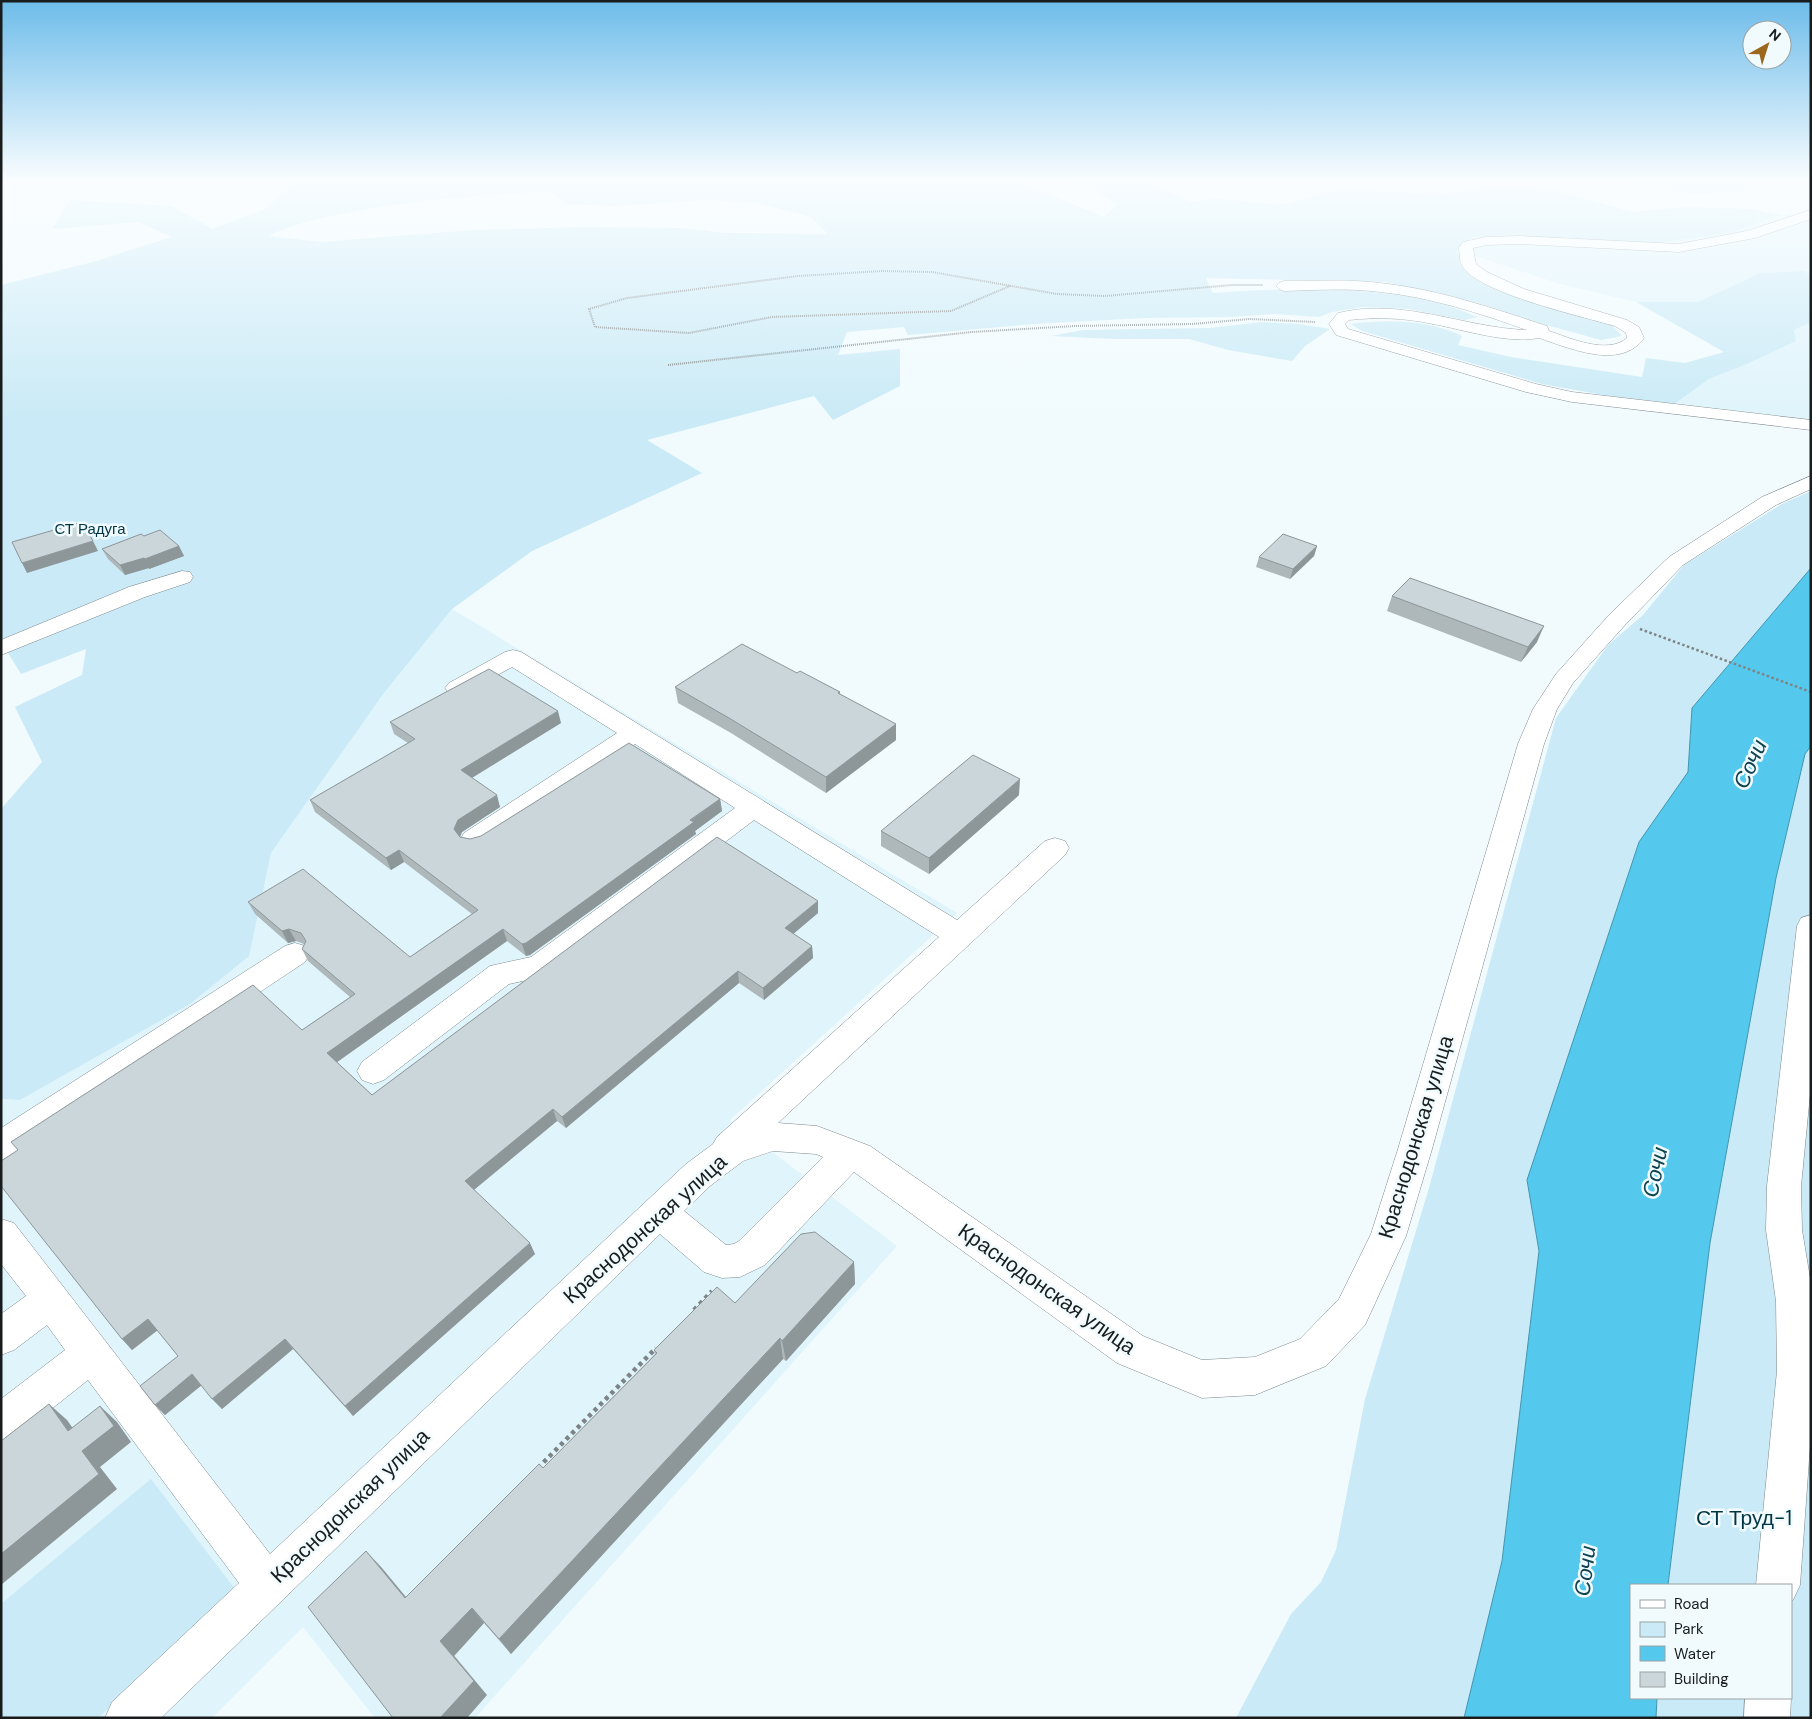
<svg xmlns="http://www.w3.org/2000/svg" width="1812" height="1719" font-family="'DM Sans',sans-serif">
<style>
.built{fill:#dff4fb}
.green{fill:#c9eaf6;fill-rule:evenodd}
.water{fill:#54c9ed;stroke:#4295af}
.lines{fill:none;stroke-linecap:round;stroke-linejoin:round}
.minor-casing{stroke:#7d888c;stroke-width:1}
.path-far2{stroke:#7e8486;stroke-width:2;stroke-dasharray:1 1;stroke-linecap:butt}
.path-far1{stroke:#7e8486;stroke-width:2.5;stroke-dasharray:2.5 2.5;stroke-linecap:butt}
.path{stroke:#7e8486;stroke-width:4.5;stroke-dasharray:4 4;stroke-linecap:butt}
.minor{fill:#fff;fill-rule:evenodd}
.wall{fill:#aeb8bb}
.shaded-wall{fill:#8d9699}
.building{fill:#cad6da;stroke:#8d9699}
.labels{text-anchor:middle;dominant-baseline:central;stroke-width:5;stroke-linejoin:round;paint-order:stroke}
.far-park-label{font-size:15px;fill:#003644;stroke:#f1fbfe}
.near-street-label{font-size:21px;fill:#181c1d;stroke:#f1fbfe}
.near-park-label{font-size:21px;fill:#003644;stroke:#f1fbfe}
.near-water-label{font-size:22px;font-style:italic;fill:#0e4251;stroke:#f1fbfe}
</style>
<rect width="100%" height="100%" fill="#f1fbfe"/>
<g class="built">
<path d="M1811 212V274L1803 271 1760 273 1698 302H1636L1560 284 1457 250 1472 237 1730 233 1781 215Z"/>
<path d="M1811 322V420L1673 405 1709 379 1747 364 1796 341 1794 330Z"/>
<path d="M452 609 957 913 730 1120 897 1246 475 1718H375L303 1627 212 1718H1V1099L20 1100 190 1004 248 956 271 853 384 693Z"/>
</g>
<g class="green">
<path d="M296 179H1020L1046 193 1103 217 1118 205 1092 188 1048 179H1139L1192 202 1211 198 1283 205 1341 188 1446 195 1479 186 1544 187 1632 212 1684 207 1750 209 1781 215 1730 233 1658 243 1472 237 1457 250 1470 275 1513 292 1612 325 1622 336 1601 340 1543 324 1475 302 1386 282 1206 278 1213 293C1283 288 1359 286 1427 300 1445 303 1462 311 1478 317L1465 320 1408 309 1363 307 1332 312 1319 317 1275 314 1229 317 1144 318 1034 324 908 335 904 327 847 332 838 355 900 349V386L833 420 814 396 647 440 702 473 532 551 452 609 384 693 271 853 249 956 190 1004 20 1100 1 1099V809L42 762 15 707 82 675 86 649 21 674 8 653 1 654V285L93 262 171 237 139 222 52 229 70 200 171 206 212 229 266 209ZM550 192 566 204 611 206 707 200 757 203 811 217 828 234 727 233 680 228 585 227 474 230 321 242 268 236C295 223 323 217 352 212 417 199 484 195 550 192Z"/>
<path d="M1590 179H1750L1751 191 1696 194Z"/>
<path d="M1803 271 1811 274V322L1794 330 1796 341 1747 364 1709 379 1673 405 1620 398 1542 384 1362 331 1351 324C1387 319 1429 320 1462 336L1458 345 1511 357 1642 377 1646 358 1685 363 1724 352 1636 302H1698L1760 273Z"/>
<path d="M1262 322 1300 324 1330 329 1305 346 1292 361 1228 350 1189 339H1114L1051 336 1083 330 1209 328Z"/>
<path d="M1811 491V568L1692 708 1688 772 1639 842 1527 1180 1539 1251 1502 1561 1464 1718H1236L1291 1614 1321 1582 1336 1550 1365 1399 1429 1188 1556 718 1608 645 1643 615 1684 565 1782 504Z"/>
<path d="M1811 746V1718H1656L1657 1698H1791V1585H1668L1710 1243 1776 878 1805 753Z"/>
<path d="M151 1479 235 1589 98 1718H1V1604Z"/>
</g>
<path class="water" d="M1811 568V746L1805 754 1776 878 1710 1243 1668 1585H1631V1698H1657L1656 1718H1464L1502 1561 1539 1251 1527 1180 1639 842 1688 772 1692 708Z"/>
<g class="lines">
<defs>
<g id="minor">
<path d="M1811 210V219L1755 238 1679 252 1520 244 1486 245 1473 248 1476 264 1487 272 1524 289 1627 320 1639 327 1644 338C1621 371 1569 348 1539 338 1507 344 1465 330 1433 324 1406 318 1377 317 1349 320L1345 324 1348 329 1536 384 1572 392 1811 420V430L1572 402 1526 392 1336 335 1329 324 1338 313C1402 297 1465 328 1527 330 1479 313 1430 297 1380 292 1348 288 1316 290 1284 291L1279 289 1276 286 1279 283 1284 281C1316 281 1348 279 1380 283 1437 289 1492 308 1547 326L1549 331C1570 338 1607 355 1627 338L1626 333 1615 326C1580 316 1488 295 1465 270 1459 264 1460 256 1459 248L1463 242 1486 237 1520 236 1679 244 1747 231Z"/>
<path d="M1811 476V489L1776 505 1683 565 1625 625 1573 683 1557 709 1544 744 1432 1149 1406 1236 1365 1325 1326 1366 1255 1395 1202 1398 1117 1363 854 1172 765 1265 740 1277 722 1278 704 1272 660 1234 161 1718H105L112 1702 239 1583 88 1380 15 1438 1 1444V1399L65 1350 47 1325 14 1350 1 1355V1314L26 1296 1 1264V1219L14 1223 270 1554 686 1164 713 1144 717 1137 939 937 754 820 550 975 509 984 384 1080 373 1084 362 1080 357 1071 362 1062 490 966 531 957 735 808 635 744 484 847 474 849 464 847 460 840 464 833 617 733 512 667 465 693 457 695 449 693 445 688 449 683 505 652 513 650 521 652 957 920 1045 841 1055 838 1065 841 1069 848 1065 855 778 1123 817 1126 870 1146 1143 1336 1202 1360 1255 1357 1300 1339 1339 1299 1371 1234 1398 1149 1518 744 1533 709 1556 674 1609 615 1669 557 1762 497ZM773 1151 816 1154 823 1157 739 1241 734 1244 726 1245 684 1211 710 1186 743 1161Z"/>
<path d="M182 571 190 572 193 577 190 582 145 597 1 655V640L129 587Z"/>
<path d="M1811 915V1084L1801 1186 1802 1230 1811 1284V1432L1800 1585 1793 1600 1791 1601V1585H1756L1777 1371 1776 1301 1766 1230 1767 1186 1797 926 1801 918Z"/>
<path d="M295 943 305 946 310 954 305 962 13 1156 1 1160V1128L285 946Z"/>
<path d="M1745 1698H1791L1790 1718H1744Z"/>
</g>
</defs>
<use href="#minor" class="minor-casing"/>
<g class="path-far2">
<path d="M1010 286 951 311 772 317 689 333 595 327 589 309 627 298 798 276 882 271 932 272 1057 294 1105 296 1232 285H1263"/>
<path d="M668 365 972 332 1075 326 1192 324 1250 319 1315 322"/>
</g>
<path class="path-far1" d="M1640 629 1811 692"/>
<g class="path">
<path d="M694 1310 712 1291"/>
<path d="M538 1468 656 1348"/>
</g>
<use href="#minor" class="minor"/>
</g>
<g class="wall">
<path d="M144 536 179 546 184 556 149 569V568L125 575 108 559 102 549Z"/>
<path d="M1317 546 1314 556 1290 579 1256 567 1259 557Z"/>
<path d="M1392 596 1537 642 1521 662 1387 611Z"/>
<path d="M797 673 840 692V694L896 740 826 793 731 733 678 703 675 687Z"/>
<path d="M390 722 561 723 472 778 500 807 462 832 460 837 470 839 720 799 722 811 695 831 696 834 530 955 526 956 507 941 337 1062 372 1095 818 901V913L793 934 812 946 813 958 764 1000 739 983 566 1128 557 1121 474 1190 535 1254 353 1416 293 1349 222 1409 201 1385 165 1415 155 1405 178 1356 157 1330 132 1350 122 1339 302 1030 350 997 308 961 302 949 304 944 296 941 288 943 255 914 248 902 410 957 472 914 404 862 391 870 315 812 310 800 408 743 394 734Z"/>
<path d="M1019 795 929 874 881 846V831Z"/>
<path d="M854 1262 855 1284 786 1361 783 1359 511 1654 484 1623 454 1656 487 1695 382 1568 406 1597 543 1468 655 1354 654 1350 735 1303Z"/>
</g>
<g class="shaded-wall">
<path d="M93 541 98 551 27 573 22 563Z"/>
<path d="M179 546 184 556 149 569V568L125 575 120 565Z"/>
<path d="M1317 546 1314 556 1290 579 1293 569Z"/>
<path d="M1544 626 1537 642 1521 662 1528 647Z"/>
<path d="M558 711 561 723 465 782 461 770Z"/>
<path d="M896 724V740L826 793V777Z"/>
<path d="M1020 779 1019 795 929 874V858Z"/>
<path d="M497 795 500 807 462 832 458 841 454 829 458 820Z"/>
<path d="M720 799 722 811 695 831 696 834 530 955 526 956 522 944Z"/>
<path d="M399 850 404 862 391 870 386 858Z"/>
<path d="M818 901V913L786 940 785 928Z"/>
<path d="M289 929 296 941 288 943 282 931Z"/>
<path d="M503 929 507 941 333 1065 327 1053Z"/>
<path d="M812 946 813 958 764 1000 763 988Z"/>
<path d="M738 971 739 983 566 1128 562 1117Z"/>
<path d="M553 1109 557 1121 470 1193 465 1181Z"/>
<path d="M530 1243 535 1254 353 1416 345 1406Z"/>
<path d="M854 1262 855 1284 786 1361 782 1341Z"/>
<path d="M148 1319 158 1330 132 1350 122 1339Z"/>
<path d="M780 1338 783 1359 511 1654 499 1639Z"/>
<path d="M285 1339 293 1349 222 1409 212 1399Z"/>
<path d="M192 1374 202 1385 165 1415 155 1405Z"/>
<path d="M49 1404 67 1420 86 1447 68 1431Z"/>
<path d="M100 1406 117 1422 131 1442 100 1467 117 1489 1 1585V1554L82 1451Z"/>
<path d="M366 1551 382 1568 420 1614 405 1598Z"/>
<path d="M472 1608 484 1623 454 1656 487 1695 467 1718H440V1641Z"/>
</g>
<g class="building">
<path d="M82 522 93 541 22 563 12 542Z"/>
<path d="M160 530 179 546 145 559 144 558 120 565 102 549 141 534 144 536Z"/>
<path d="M1283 534 1317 546 1293 569 1259 557Z"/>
<path d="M1410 578 1544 626 1528 647 1392 596Z"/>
<path d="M742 644 797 673 800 671 840 692 838 693 896 724 826 777 729 718 675 687Z"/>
<path d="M489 669 558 711 461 770 497 795 458 820 454 829 460 837 470 839 481 836 629 743 720 799 690 820 694 822 526 943 522 944 503 929 327 1053 372 1095 717 837 818 901 785 928 812 946 763 988 738 971 562 1117 553 1109 465 1181 530 1243 345 1406 285 1339 212 1399 192 1374 155 1405 140 1386 178 1356 148 1319 122 1339 1 1186V1161L18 1150 11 1142 253 985 302 1030 355 994 302 949 306 941 301 933 289 929 282 931 248 902 303 869 410 957 478 910 399 850 386 858 310 800 415 739 390 722Z"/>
<path d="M973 755 1020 779 929 858 881 831Z"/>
<path d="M815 1232 854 1262 782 1341 780 1338 499 1639 472 1608 440 1641 474 1681 440 1718H393L308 1607 366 1551 405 1598 539 1464 543 1468 657 1353 654 1350 717 1287 735 1303 801 1234Z"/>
<path d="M49 1404 68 1431 100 1406 114 1426 82 1451 99 1474 1 1554V1441Z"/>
</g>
<linearGradient id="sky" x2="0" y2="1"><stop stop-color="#6dbcea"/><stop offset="0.43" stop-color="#f9fdff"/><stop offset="1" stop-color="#f9fdff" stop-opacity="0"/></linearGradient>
<rect width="1812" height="419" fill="url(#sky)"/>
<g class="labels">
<g class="far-park-label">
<text x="90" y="529">СТ Радуга</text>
</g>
<g class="near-street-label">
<text transform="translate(1416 1137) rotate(-73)">Краснодонская улица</text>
<text transform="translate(645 1229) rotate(-42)">Краснодонская улица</text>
<text transform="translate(1047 1289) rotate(35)">Краснодонская улица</text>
<text transform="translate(350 1506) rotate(-44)">Краснодонская улица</text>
</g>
<g class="near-park-label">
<text x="1744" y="1518">СТ Труд-1</text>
</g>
<g class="near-water-label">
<text transform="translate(1750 764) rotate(-66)">Сочи</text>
<text transform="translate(1655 1172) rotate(-78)">Сочи</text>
<text transform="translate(1585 1571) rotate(-83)">Сочи</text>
</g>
</g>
<rect width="1812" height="1719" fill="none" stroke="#181c1d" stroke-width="5"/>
<rect x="1630" y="1584" width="162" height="115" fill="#f1fbfe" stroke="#9aa2a4"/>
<rect x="1640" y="1600" width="25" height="8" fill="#ffffff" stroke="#9aa2a4"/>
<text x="1674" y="1609" font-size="15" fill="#181c1d">Road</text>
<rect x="1640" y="1622" width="25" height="15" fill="#c9eaf6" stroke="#9aa2a4"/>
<text x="1674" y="1634" font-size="15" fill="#181c1d">Park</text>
<rect x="1640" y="1646" width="25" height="15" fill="#54c9ed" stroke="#9aa2a4"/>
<text x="1674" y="1659" font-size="15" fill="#181c1d">Water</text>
<rect x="1640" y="1672" width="25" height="15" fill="#cad6da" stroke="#9aa2a4"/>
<text x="1674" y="1684" font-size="15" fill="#181c1d">Building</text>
<g transform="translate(1767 45) rotate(39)"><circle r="24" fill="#f1fbfe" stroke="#9aa2a4"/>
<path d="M0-4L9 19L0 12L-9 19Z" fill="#9b681e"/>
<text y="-8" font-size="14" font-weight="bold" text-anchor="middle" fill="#181c1d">N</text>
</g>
</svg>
